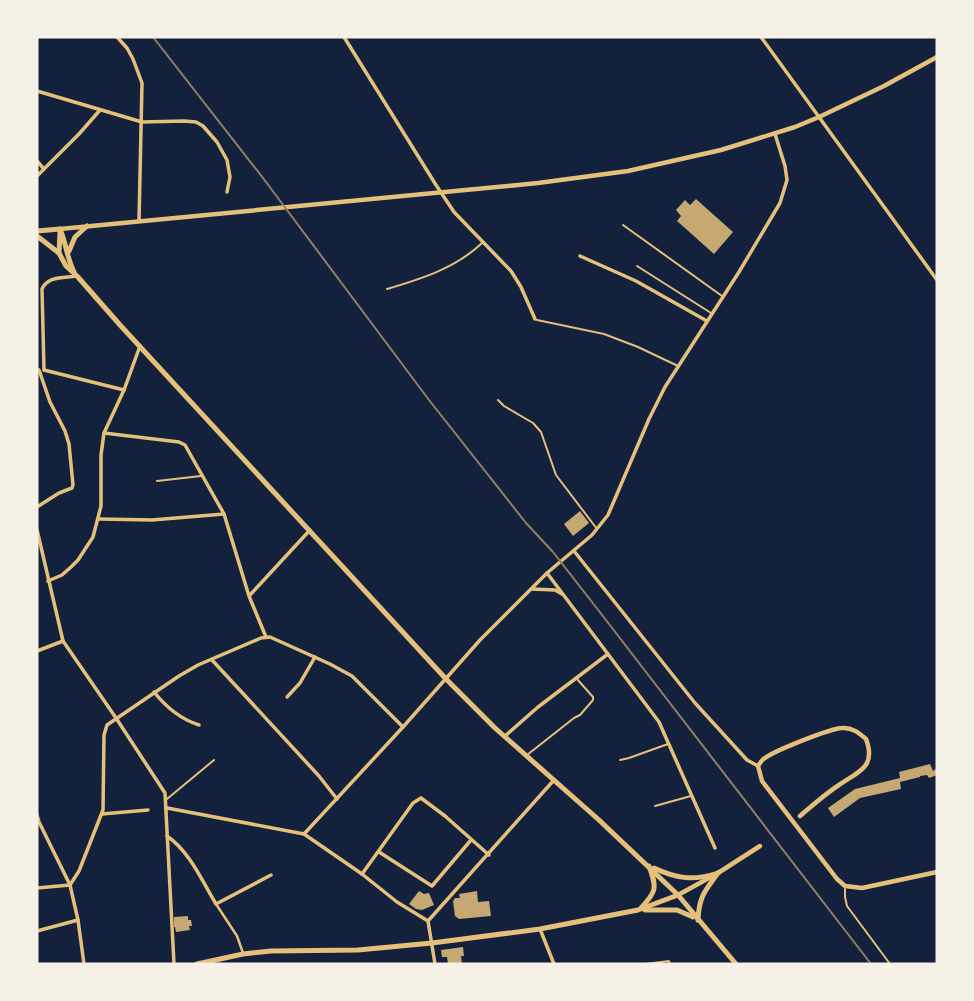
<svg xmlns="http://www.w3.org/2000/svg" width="974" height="1001" font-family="Spectral,serif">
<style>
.building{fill:#c6a872}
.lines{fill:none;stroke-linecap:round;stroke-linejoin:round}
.service{stroke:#e5c07b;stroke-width:2}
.pedestrian{stroke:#e5c07b;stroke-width:2.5}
.minor{stroke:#e5c07b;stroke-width:3.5}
.tertiary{stroke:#e5c07b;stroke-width:4.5}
.secondary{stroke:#e5c07b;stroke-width:5}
.primary{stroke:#e5c07b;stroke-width:5}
.rail{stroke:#918062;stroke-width:2}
</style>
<rect width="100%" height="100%" fill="#14213d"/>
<g class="building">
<path d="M696 199 733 232 714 254 677 221 681 216 676 210 685 200 690 205Z"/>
<path d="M580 511 589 523 573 536 564 524Z"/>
<path d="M930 764 933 771 937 768V775L929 778 927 775 920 776V777L900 782 901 789 860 798 834 817 828 808 855 789 900 778 899 772Z"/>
<path d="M419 891 424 894 429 893 434 905 422 910 416 909 409 904Z"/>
<path d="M477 891 478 902 489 901 491 916 459 919 455 916 453 901 455 898H460L459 894Z"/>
<path d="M188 916V920H191L192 926H189L190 930 176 932 175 927H174V917Z"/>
<path d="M463 947 464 956H461L462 964H448L447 957H442L441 950Z"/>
</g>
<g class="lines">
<g class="service">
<path d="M623 225 722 296"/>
<path d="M637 266 711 313"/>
<path d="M387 289C421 279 456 268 482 243"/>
<path d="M537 320 604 334 638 347 678 366"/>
<path d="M498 400 504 406 533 423 541 432 556 475 597 529"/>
<path d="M157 481 201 476"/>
<path d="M527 755 574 718 580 715 593 700V697L577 679"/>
<path d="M620 760 629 758 668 744"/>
<path d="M167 799 214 760"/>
<path d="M655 806 691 796"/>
<path d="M845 889V897L847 906 890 964"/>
<path d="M645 964 669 961 670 964"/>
</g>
<path class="pedestrian" d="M216 904 237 936 243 953"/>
<g class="minor">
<path d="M117 37 127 48 133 59 142 83 139 221"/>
<path d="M344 37 436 185 454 212 511 271 521 287 535 319"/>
<path d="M761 37 937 280"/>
<path d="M37 91 142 122 184 121 196 122 203 126 217 142 227 160 230 177 227 192"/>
<path d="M37 161 44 169"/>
<path d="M37 176 79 134 100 110"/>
<path d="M580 256 636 281 707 321"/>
<path d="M44 370 42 289C48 276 63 278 76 276"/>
<path d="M44 370 124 390"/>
<path d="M104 433 179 442 185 445 224 514 249 596 266 637"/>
<path d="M37 507 59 493 72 488 73 485 69 444 65 431 50 402 39 370"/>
<path d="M99 519 152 520 224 514"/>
<path d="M37 530 63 641 116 718 165 793 174 964"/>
<path d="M574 551 695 703 747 760 758 766"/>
<path d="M547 573 659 722 715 848"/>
<path d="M48 581 62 575 71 567 78 560 93 537 101 506V455L104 433 124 390 140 346"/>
<path d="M532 589 555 590 562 594"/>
<path d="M250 595 310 530"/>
<path d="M37 651 63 641"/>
<path d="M212 660 319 776 337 799"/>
<path d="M154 692C166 707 180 719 199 725"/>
<path d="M287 697 300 683 315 657"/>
<path d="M505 736 538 707 608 654"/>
<path d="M167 808 304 834 362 874 397 902 428 921 435 964"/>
<path d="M102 814 148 810"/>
<path d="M37 815 39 822 70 885 78 920 84 964"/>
<path d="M304 834 403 727 480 640 547 573 592 535 608 515 649 419 665 387 739 272 780 203 787 180 785 166 775 134"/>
<path d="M167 836C190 852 202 881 216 904L271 875"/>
<path d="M379 852 432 886 471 840"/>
<path d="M362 874 413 803 421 798 445 816 489 855"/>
<path d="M70 885 79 871 103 810 104 735 107 725 179 676 198 665 261 638 270 637 330 664 352 676 403 727"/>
<path d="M37 888 70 885"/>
<path d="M428 921 554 780"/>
<path d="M540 929 554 964"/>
<path d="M37 931 78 920"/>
</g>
<g class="tertiary">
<path d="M60 229 538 183 628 171 721 150 795 127 819 117 884 86 937 57"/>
<path d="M800 816C813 805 825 794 839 785 857 772 877 768 866 739 859 733 852 727 842 728 829 729 776 750 765 758 761 760 761 762 758 766L762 781 837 879 845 886 862 888 937 872"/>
<path d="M678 895 718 873 760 846"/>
</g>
<g class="secondary">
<path d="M60 229C66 243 67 258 74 272"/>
<path d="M37 231 60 229"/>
<path d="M37 236 59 253 66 266 77 276 120 325 446 679 495 728 599 820 678 895"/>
<path d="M69 251 75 237 87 226"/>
<path d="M59 253 60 232"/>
<path d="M654 868C677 879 694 881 718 873"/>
</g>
<g class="primary">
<path d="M641 908C657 891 657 888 649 866"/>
<path d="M645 910H677L693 917"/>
<path d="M698 920C699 896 705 891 718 873"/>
<path d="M197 964 243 954 271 951 358 950 432 943 540 929 638 910 678 895 736 964"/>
</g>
<path class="rail" d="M153 37 263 178 429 400 526 523 553 552 599 611 871 964"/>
</g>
<rect width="974" height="1001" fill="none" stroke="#f6f1e7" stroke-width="77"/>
</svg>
